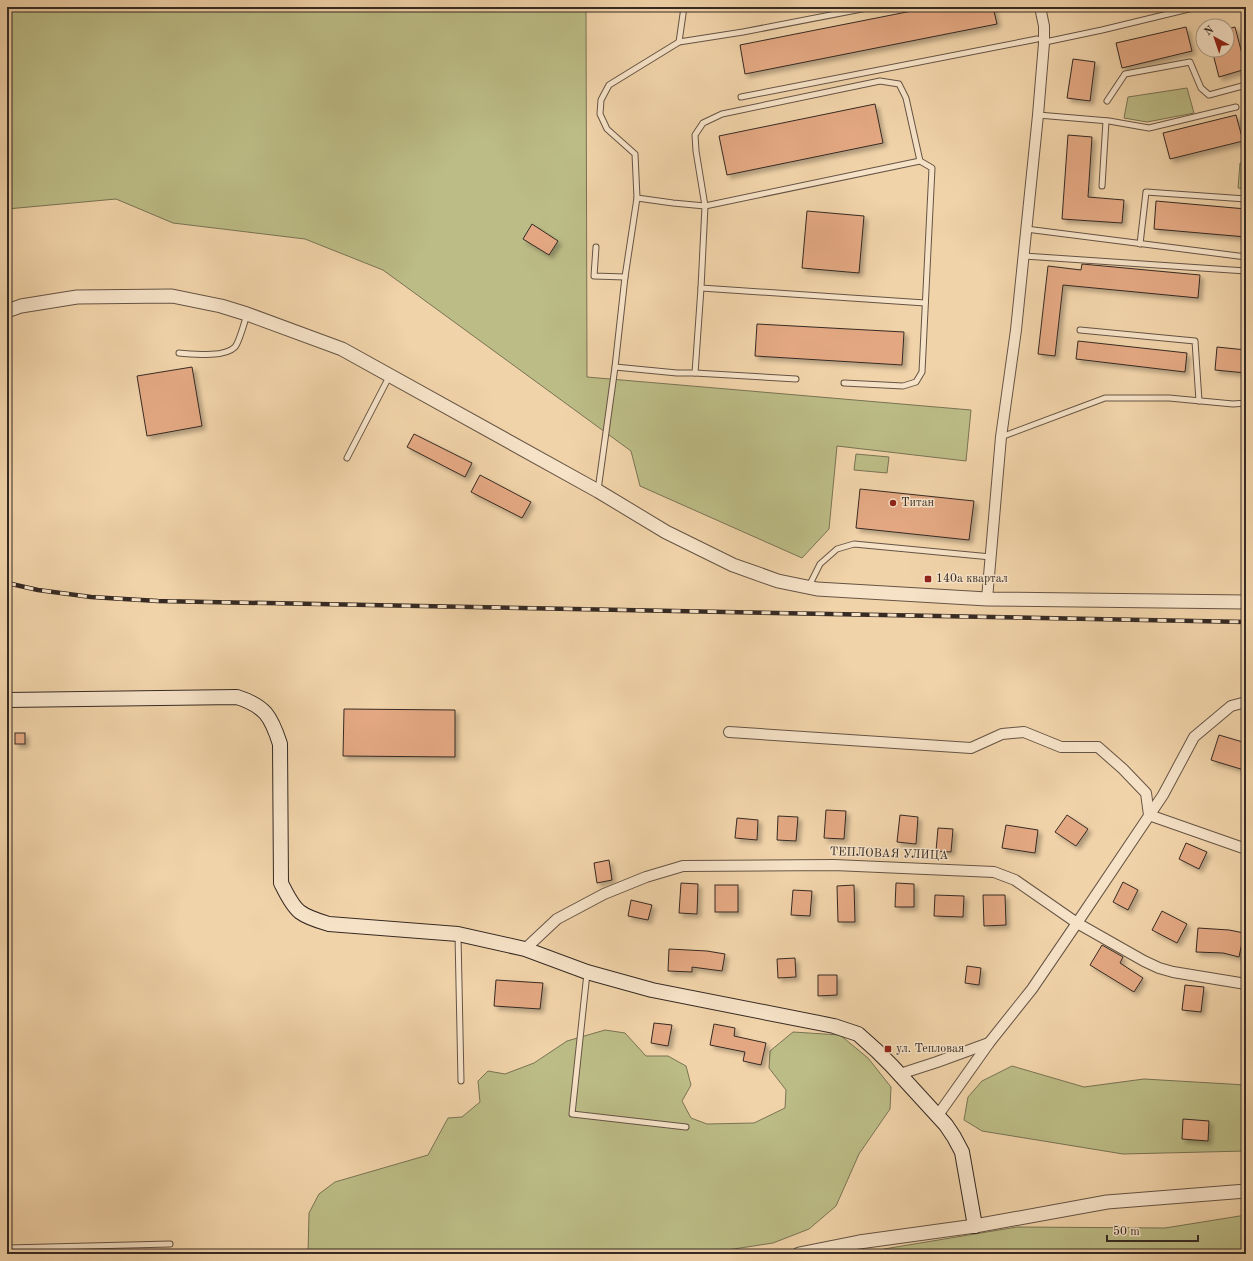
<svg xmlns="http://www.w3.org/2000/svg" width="1253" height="1261" font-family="'Old Standard TT',serif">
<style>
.green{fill:#bcbc86;stroke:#797354}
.building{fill:#e3a882;stroke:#362a23;filter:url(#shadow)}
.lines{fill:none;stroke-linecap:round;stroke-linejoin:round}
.service-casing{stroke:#655444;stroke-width:7}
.minor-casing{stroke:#655444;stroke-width:12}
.tertiary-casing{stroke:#655444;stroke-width:15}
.secondary-casing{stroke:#362a23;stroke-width:16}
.service{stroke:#f6e2c7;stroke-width:5}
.minor{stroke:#f6e2c7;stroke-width:10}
.tertiary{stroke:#f6e2c7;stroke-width:13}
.secondary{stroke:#f6e2c7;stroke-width:14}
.rail-casing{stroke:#362a23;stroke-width:4.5}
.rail{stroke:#f6e2c7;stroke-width:3;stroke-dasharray:9;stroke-linecap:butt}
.poi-dot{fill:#8f2418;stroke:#f6e2c7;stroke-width:1.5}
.labels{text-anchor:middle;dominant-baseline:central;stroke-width:3;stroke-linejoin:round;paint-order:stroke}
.poi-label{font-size:12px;fill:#362a23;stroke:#f6e2c7;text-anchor:start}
.street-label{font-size:12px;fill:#362a23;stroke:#f6e2c7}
</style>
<defs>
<filter id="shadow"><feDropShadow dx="3.5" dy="3.5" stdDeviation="2" flood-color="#0004"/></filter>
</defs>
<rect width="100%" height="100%" fill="#f1d3a9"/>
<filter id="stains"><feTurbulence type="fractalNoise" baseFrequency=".005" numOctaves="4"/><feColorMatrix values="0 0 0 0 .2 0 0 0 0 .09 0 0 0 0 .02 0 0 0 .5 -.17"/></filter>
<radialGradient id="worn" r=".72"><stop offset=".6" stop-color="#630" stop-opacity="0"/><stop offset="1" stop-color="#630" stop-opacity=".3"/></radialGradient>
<g class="green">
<path d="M7 7H586L587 377 971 410 966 461 837 446 829 529 802 558 640 486 631 451 383 270 305 239 173 223 116 199 7 209Z"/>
<path d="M1187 88 1194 113 1147 122 1124 118 1128 97Z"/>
<path d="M1240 163 1246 164V189L1238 188Z"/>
<path d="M856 454 889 457 887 473 854 470Z"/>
<path d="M605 1030 625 1033 646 1056H668L686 1066 691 1085 682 1101 691 1118 707 1124 754 1123 785 1108 786 1090 769 1068 770 1051 793 1032 840 1035 868 1058 891 1087 890 1109 859 1154 836 1206 809 1229 773 1243 701 1254H308L309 1213 319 1194 335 1182 428 1155 448 1118 462 1117 480 1102 478 1081 488 1071 505 1074 534 1063 567 1041Z"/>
<path d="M1012 1066 1084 1087 1144 1079 1246 1085V1151L1123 1154 982 1131 964 1120 968 1097 982 1081Z"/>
<path d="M1246 1215V1254H876L884 1249 1017 1227 1165 1228Z"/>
</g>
<g class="building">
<path d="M932 7H993L997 24 745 74 740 45Z"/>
<path d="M1186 27 1192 51 1122 68 1116 43Z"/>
<path d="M1235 27 1246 69 1219 77 1212 50H1227V29Z"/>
<path d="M1073 59 1095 62 1090 101 1067 98Z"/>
<path d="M875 104 883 143 727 175 719 136Z"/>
<path d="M1236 115 1243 141 1170 159 1163 133Z"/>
<path d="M1068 135 1092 137 1088 197 1124 200 1122 223 1062 219Z"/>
<path d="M1156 201 1246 209V237L1154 229Z"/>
<path d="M807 211 864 216 859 273 802 268Z"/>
<path d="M532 224 558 241 549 255 523 239Z"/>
<path d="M1082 264 1200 275 1198 298 1063 285 1055 356 1038 354 1048 266 1081 270Z"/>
<path d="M757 324 904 332 902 365 755 356Z"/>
<path d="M1078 341 1187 353 1185 372 1076 359Z"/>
<path d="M1217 347 1246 350V373L1215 370Z"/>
<path d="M192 367 202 426 147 436 137 376Z"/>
<path d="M414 434 472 463 465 477 407 447Z"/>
<path d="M480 475 531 502 522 518 471 492Z"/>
<path d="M860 489 974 501 969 540 856 528Z"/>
<path d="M344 709 455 710V757L343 756Z"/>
<rect x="15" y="733" width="10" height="11"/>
<path d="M1219 735 1246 743V764L1244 770 1211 760Z"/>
<path d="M826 810 846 811 844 839 824 838Z"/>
<path d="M900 815 918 817 916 844 897 842Z"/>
<path d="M1067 815 1088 829 1076 846 1055 832Z"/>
<path d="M778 816 798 817 796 841 777 840Z"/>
<path d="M737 818 758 820 757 840 735 838Z"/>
<path d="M1006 825 1038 830 1035 853 1002 848Z"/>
<path d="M938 828 953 829 951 852 936 851Z"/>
<path d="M1186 843 1207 852 1199 869 1179 859Z"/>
<path d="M609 860 612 880 597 883 594 863Z"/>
<path d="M1123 882 1138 890 1128 910 1113 902Z"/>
<path d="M681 883 698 884 697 914 679 913Z"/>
<path d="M896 883 914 884V907H895Z"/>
<rect x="715" y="885" width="23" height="27"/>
<path d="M854 885 855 922H838L837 886Z"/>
<path d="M793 890 812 891 810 916 791 915Z"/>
<path d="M935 895 964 896 963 917 934 916Z"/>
<path d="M983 895H1005L1006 925 984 926Z"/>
<path d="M631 900 652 905 648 920 628 916Z"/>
<path d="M1162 911 1187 924 1177 943 1152 930Z"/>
<path d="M1198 928 1229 930 1244 933 1239 957 1223 953 1196 952Z"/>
<path d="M1102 945 1123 957 1120 963 1143 978 1134 992 1090 965Z"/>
<path d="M669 949 707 951 725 954 722 971 692 967V972L668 971Z"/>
<path d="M795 958 796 977 778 978 777 959Z"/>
<path d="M967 966 981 968 979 985 965 983Z"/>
<path d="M818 975H837V995L818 996Z"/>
<path d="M496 980 543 983 540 1009 494 1006Z"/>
<path d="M1185 985 1204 987 1201 1012 1182 1010Z"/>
<path d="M654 1023 672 1025 668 1046 651 1043Z"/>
<path d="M714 1024 735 1028 734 1036 766 1043 761 1065 743 1061 745 1052 710 1045Z"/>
<path d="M1183 1119 1209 1121 1208 1141 1182 1139Z"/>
</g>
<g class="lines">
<defs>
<g id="service">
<path d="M1243 7 1246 17"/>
<path d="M679 42 684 7"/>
<path d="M1044 43 1050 41 1102 30 1197 7"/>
<path d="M741 97 1037 39"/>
<path d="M1107 101 1125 74 1190 62 1201 88 1209 95 1246 85"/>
<path d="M1038 115 1109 121 1149 128 1236 107"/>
<path d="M1102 186 1106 121"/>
<path d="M637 198 673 203 705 206 920 161 932 168 922 372 916 382 903 386 844 383"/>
<path d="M1026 229 1246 257"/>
<path d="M1140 244 1146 192 1246 199"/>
<path d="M596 247 594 276 625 277"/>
<path d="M1024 256 1246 271"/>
<path d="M701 288 925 303"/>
<path d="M1080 330 1195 341 1199 401"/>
<path d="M179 353C193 354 224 358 235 347 239 342 245 321 247 314"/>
<path d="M615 367 677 373H695L796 379"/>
<path d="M695 373 701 288 705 206 696 151 695 135 703 123 722 114 880 81 899 84 906 98 920 161"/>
<path d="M1001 437 1105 398H1169L1233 404 1246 403"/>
<path d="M347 458 390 375"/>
<path d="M598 490 615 367 625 277 637 198 635 154 607 129 600 114 601 100 609 85 679 42 743 32 872 7"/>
<path d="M809 586 820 564 837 549 854 544 991 557"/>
<path d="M458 935 461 1081"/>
<path d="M587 973 572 1114 686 1127"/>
<path d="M7 1248 170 1244"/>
</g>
<g id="minor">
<path d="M987 599 1001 437 1016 330 1038 115 1044 43V26L1040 7"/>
<path d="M729 732 971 748 1002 734 1024 732 1061 747H1098L1123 769 1146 793 1149 815 1246 849"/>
<path d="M525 949 557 919 604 894 646 877 683 866 834 865 994 872 1015 880 1077 923 1144 961 1159 968 1173 972 1246 984"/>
<path d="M900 1074 937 1062 989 1043"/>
<path d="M938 1115 989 1043 1032 989 1077 923 1163 795 1194 737 1231 706 1246 702"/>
</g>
<g id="tertiary">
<path d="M7 311 21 306 77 297 172 296 221 306 247 314 342 349 598 491 666 532 733 565 778 581 817 589 987 599 1246 602"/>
<path d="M799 1254 859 1242 975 1226 1107 1202 1246 1191"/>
</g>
<path id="secondary" d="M7 700 237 697C265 706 271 716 280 744L281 883C285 891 292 906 300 912 308 918 319 921 329 924L458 934 525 949 587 972 652 990 834 1026 858 1034 877 1051 892 1066 946 1125 954 1137 962 1152 975 1226"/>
</defs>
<use href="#service" class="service-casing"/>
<use href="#minor" class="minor-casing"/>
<use href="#tertiary" class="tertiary-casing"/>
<use href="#secondary" class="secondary-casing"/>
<use href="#service" class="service"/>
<use href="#minor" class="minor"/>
<use href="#tertiary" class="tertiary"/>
<use href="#secondary" class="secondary"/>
<defs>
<path id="rail" d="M7 583 38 590 91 597 158 601 1246 622"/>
</defs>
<use href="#rail" class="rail-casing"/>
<use href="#rail" class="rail"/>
</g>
<g class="poi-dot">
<circle cx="893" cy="503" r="4"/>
<rect x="924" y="575" width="8" height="8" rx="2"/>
<rect x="884" y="1045" width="8" height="8" rx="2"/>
</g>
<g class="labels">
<g class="poi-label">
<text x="901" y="503">Титан</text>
<text x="936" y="579">140а квартал</text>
<text x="896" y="1049">ул. Тепловая</text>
</g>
<g class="street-label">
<text transform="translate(889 854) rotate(2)">ТЕПЛОВАЯ УЛИЦА</text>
</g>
</g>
<rect width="1253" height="1261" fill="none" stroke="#f1d3a9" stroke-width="24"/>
<rect x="8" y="8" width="1237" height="1245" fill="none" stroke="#362a23" stroke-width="2"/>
<rect x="12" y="12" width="1229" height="1237" fill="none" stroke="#362a23"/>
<g transform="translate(1215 38) rotate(320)"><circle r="19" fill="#f6e2c7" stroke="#a99885"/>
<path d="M0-3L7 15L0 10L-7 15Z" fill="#8f2418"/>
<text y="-6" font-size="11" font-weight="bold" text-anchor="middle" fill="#362a23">N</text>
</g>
<path d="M1107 1235v6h91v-6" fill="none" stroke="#362a23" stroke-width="2"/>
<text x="1113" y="1235" font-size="12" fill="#362a23" stroke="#f6e2c7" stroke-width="3" paint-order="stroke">50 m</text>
<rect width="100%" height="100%" filter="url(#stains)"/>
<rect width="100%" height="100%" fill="url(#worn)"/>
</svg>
